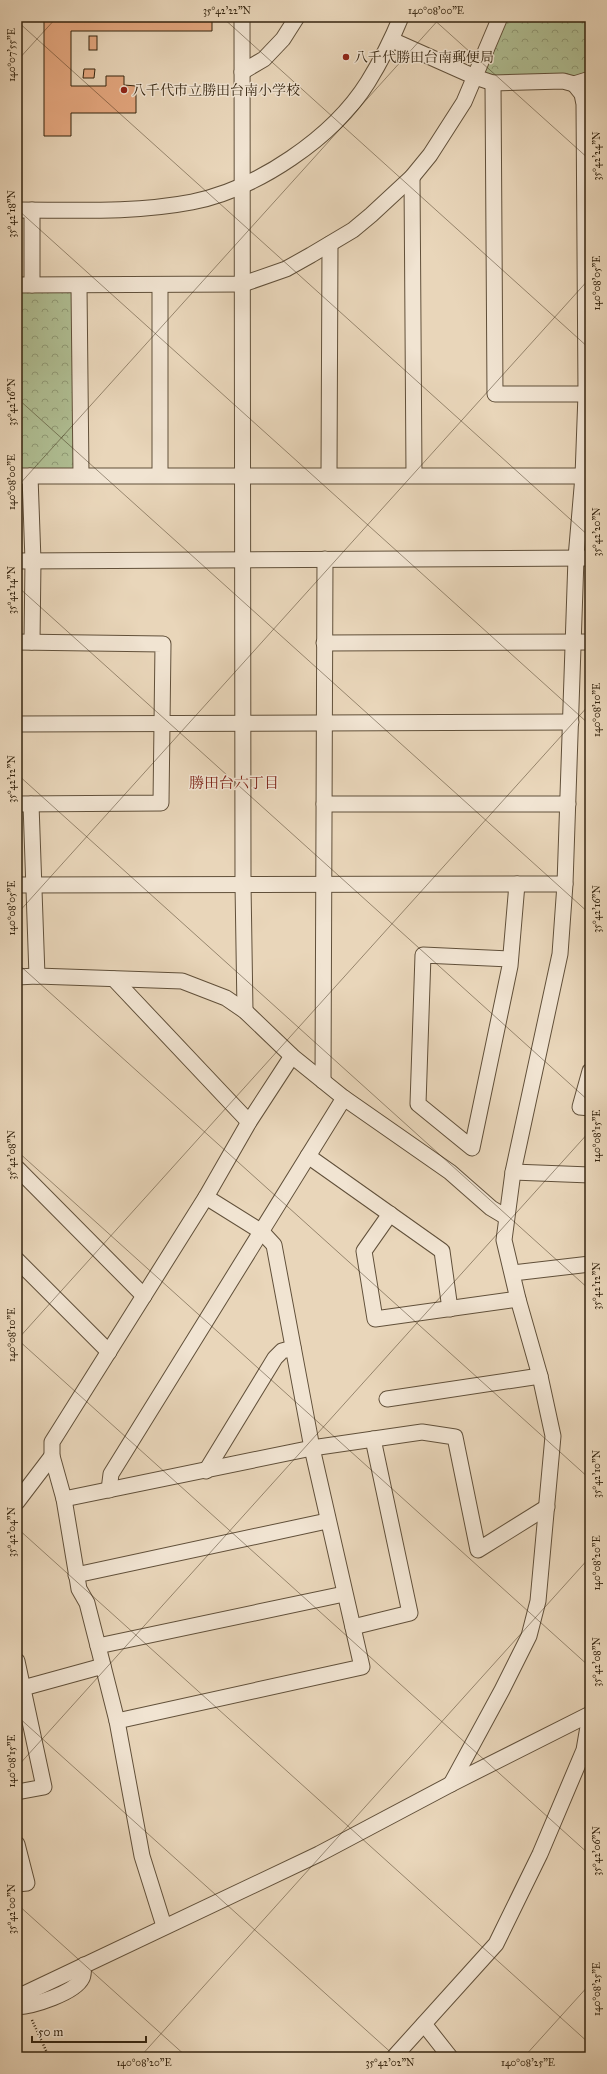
<svg xmlns="http://www.w3.org/2000/svg" width="607" height="2074" font-family="'IM FELL Great Primer','Noto Serif JP',serif">
<style>
.forest{fill:url(#forest-crowns);stroke:#727252}
.building{fill:#e4a77f;stroke:#34240f}
.lines{fill:none;stroke-linecap:round;stroke-linejoin:round}
.minor-casing{stroke:#61503a;stroke-width:17}
.path{stroke:#34240f;stroke-width:2.5;stroke-dasharray:1 2;stroke-linecap:butt}
.minor{stroke:#f1e4d2;stroke-width:15}
.ticks{fill:none;stroke:#34240f;stroke-width:1;stroke-opacity:0.45}
.poi-dot{fill:#8f2418;stroke:#f1e4d2;stroke-width:1.5}
.labels{text-anchor:middle;dominant-baseline:central;stroke-width:3;stroke-linejoin:round;paint-order:stroke}
.poi-label{font-size:14px;fill:#34240f;stroke:#f1e4d2;text-anchor:start}
.neighbourhood-label{font-size:15px;fill:#7a1f14;stroke:#f1e4d2}
.neatline{fill:none;stroke:#34240f;stroke-width:1.5}
.ticks-label{font-size:10px;text-anchor:middle;fill:#34240f}
</style>
<defs>
<pattern id="forest-crowns" width="20" height="18" patternUnits="userSpaceOnUse"><rect width="20" height="18" fill="#b0bf94"/><path d="M2 6a3 3 0 1 1 6 0M12 15a3 3 0 1 1 6 0" fill="none" stroke="#909b77"/></pattern>
</defs>
<rect width="100%" height="100%" fill="#e9d6ba"/>
<filter id="stains"><feTurbulence type="fractalNoise" baseFrequency=".005" numOctaves="4"/><feColorMatrix values="0 0 0 0 .2 0 0 0 0 .09 0 0 0 0 .02 0 0 0 .5 -.17"/></filter>
<radialGradient id="worn" r=".72"><stop offset=".6" stop-color="#630" stop-opacity="0"/><stop offset="1" stop-color="#630" stop-opacity=".3"/></radialGradient>
<g class="forest">
<path d="M506 17H590V75L575 80 568 74 497 78 483 72Z"/>
<path d="M17 285 79 286 81 475 17 476Z"/>
</g>
<g class="building">
<path d="M44 17H212V31H71V86H106V76H124V85L136 86V113H71V136H44Z"/>
<rect x="89" y="36" width="8" height="14"/>
<path d="M84 69H95L94 78H83Z"/>
</g>
<g class="lines">
<defs>
<g id="minor">
<path d="M242 17 243 884 245 1011"/>
<path d="M392 40 475 77 493 83 563 81 574 84 590 79"/>
<path d="M242 72 264 59 283 39 297 17"/>
<path d="M493 83 495 394H590"/>
<path d="M412 177 414 475"/>
<path d="M17 210C75 210 135 213 192 202 257 189 333 138 368 82 381 61 392 39 401 17"/>
<path d="M17 285 243 284 286 269 311 255 353 230 371 215 412 177 430 155 464 102 500 17"/>
<path d="M32 285V210"/>
<path d="M79 286 81 475"/>
<path d="M160 475V286"/>
<path d="M329 475 330 244"/>
<path d="M17 476H590"/>
<path d="M30 476 33 561 32 642"/>
<path d="M17 561 590 558"/>
<path d="M17 642 163 644 161 803 17 804"/>
<path d="M324 643 590 642"/>
<path d="M17 724 571 722"/>
<path d="M31 804 37 976"/>
<path d="M324 804H568"/>
<path d="M17 885 565 884"/>
<path d="M510 959 423 955 418 1104 472 1148 510 966 517 884"/>
<path d="M17 977 37 976 182 981 226 998 245 1011 292 1056 344 1098 450 1172 491 1208 506 1217"/>
<path d="M114 979 249 1122"/>
<path d="M590 1071 580 1107 590 1108"/>
<path d="M323 1081 325 559"/>
<path d="M308 1156 442 1251 450 1309"/>
<path d="M17 1168 144 1296"/>
<path d="M513 1172 590 1175"/>
<path d="M390 1214 364 1251 375 1319 518 1299"/>
<path d="M17 1260 109 1352"/>
<path d="M513 1273 590 1264"/>
<path d="M387 1399 540 1376"/>
<path d="M206 1471 275 1358 282 1351 293 1348"/>
<path d="M109 1490 111 1474 344 1098"/>
<path d="M64 1499 312 1448 422 1432 455 1437 478 1550 547 1507"/>
<path d="M17 1502 52 1456"/>
<path d="M76 1575 327 1521"/>
<path d="M353 1627 410 1613 373 1439"/>
<path d="M98 1646 344 1594"/>
<path d="M17 1661 44 1787 17 1792"/>
<path d="M23 1688 103 1666"/>
<path d="M117 1721 362 1667 312 1448 274 1245 262 1232 206 1197"/>
<path d="M451 1784 502 1690 529 1636 538 1601 553 1436 540 1376 518 1299 504 1240 513 1172 560 954 565 884 576 558 583 476 586 394 584 104 582 94 574 84"/>
<path d="M17 1844 27 1883 17 1884"/>
<path d="M164 1926 142 1856 117 1721 98 1646 87 1603 79 1589 64 1499 52 1456V1442L206 1197 249 1122 292 1056"/>
<path d="M17 1995 26 1993 319 1854 451 1784 590 1714"/>
<path d="M17 2007C33 2006 75 1993 82 1978 84 1975 83 1969 84 1965"/>
<path d="M424 2024 450 2057"/>
<path d="M394 2057 496 1944 540 1854 584 1750 590 1715"/>
</g>
</defs>
<use href="#minor" class="minor-casing"/>
<path class="path" d="M32 2020 49 2057"/>
<use href="#minor" class="minor"/>
</g>
<path class="ticks" d="M222 17 590 349M431 17 590 160M17 21 590 537M17 61 57 17M17 209 590 725M17 398 590 914M17 487 441 17M17 586 590 1102M17 774 590 1290M17 914 590 278M17 963 590 1479M17 1151 590 1667M17 1339 590 1855M17 1340 590 704M17 1528 590 2044M17 1716 396 2057M17 1767 590 1131M17 1904 187 2057M140 2057 590 1557M524 2057 590 1984"/>
<g class="poi-dot">
<circle cx="346" cy="57" r="4"/>
<circle cx="124" cy="90" r="4"/>
</g>
<g class="labels">
<g class="poi-label">
<text x="354" y="57">八千代勝田台南郵便局</text>
<text x="132" y="90">八千代市立勝田台南小学校</text>
</g>
<g class="neighbourhood-label">
<text x="234" y="783">勝田台六丁目</text>
</g>
</g>
<rect width="607" height="2074" fill="none" stroke="#e9d6ba" stroke-width="44"/>
<path d="M32 2036v6h114v-6" fill="none" stroke="#34240f" stroke-width="2"/>
<text x="38" y="2036" font-size="12" fill="#34240f" stroke="#f1e4d2" stroke-width="3" paint-order="stroke">50 m</text>
<rect x="22" y="22" width="563" height="2030" class="neatline"/>
<g class="ticks-label">
<text x="227" y="14">35°42'22"N</text>
<text x="436" y="14">140°08'00"E</text>
<text transform="translate(11 55) rotate(-90)" y="4">140°07'55"E</text>
<text transform="translate(596 156) rotate(-90)" y="4">35°42'24"N</text>
<text transform="translate(11 214) rotate(-90)" y="4">35°42'18"N</text>
<text transform="translate(596 283) rotate(-90)" y="4">140°08'05"E</text>
<text transform="translate(11 402) rotate(-90)" y="4">35°42'16"N</text>
<text transform="translate(11 482) rotate(-90)" y="4">140°08'00"E</text>
<text transform="translate(596 532) rotate(-90)" y="4">35°42'20"N</text>
<text transform="translate(11 590) rotate(-90)" y="4">35°42'14"N</text>
<text transform="translate(596 710) rotate(-90)" y="4">140°08'10"E</text>
<text transform="translate(11 779) rotate(-90)" y="4">35°42'12"N</text>
<text transform="translate(11 908) rotate(-90)" y="4">140°08'05"E</text>
<text transform="translate(596 909) rotate(-90)" y="4">35°42'16"N</text>
<text transform="translate(596 1136) rotate(-90)" y="4">140°08'15"E</text>
<text transform="translate(11 1155) rotate(-90)" y="4">35°42'08"N</text>
<text transform="translate(596 1286) rotate(-90)" y="4">35°42'12"N</text>
<text transform="translate(11 1335) rotate(-90)" y="4">140°08'10"E</text>
<text transform="translate(596 1474) rotate(-90)" y="4">35°42'10"N</text>
<text transform="translate(11 1532) rotate(-90)" y="4">35°42'04"N</text>
<text transform="translate(596 1563) rotate(-90)" y="4">140°08'20"E</text>
<text transform="translate(596 1662) rotate(-90)" y="4">35°42'08"N</text>
<text transform="translate(11 1761) rotate(-90)" y="4">140°08'15"E</text>
<text transform="translate(596 1851) rotate(-90)" y="4">35°42'06"N</text>
<text transform="translate(11 1909) rotate(-90)" y="4">35°42'00"N</text>
<text transform="translate(596 1989) rotate(-90)" y="4">140°08'25"E</text>
<text x="144" y="2066">140°08'20"E</text>
<text x="390" y="2066">35°42'02"N</text>
<text x="528" y="2066">140°08'25"E</text>
</g>
<rect width="100%" height="100%" filter="url(#stains)"/>
<rect width="100%" height="100%" fill="url(#worn)"/>
</svg>
